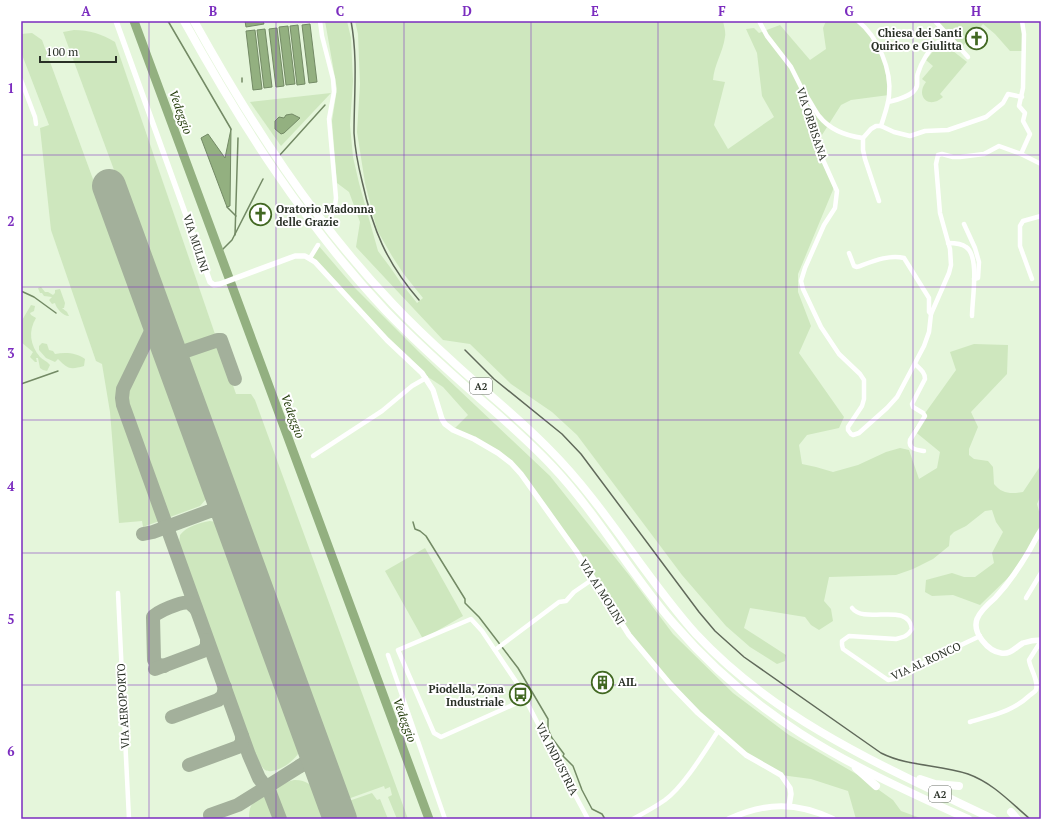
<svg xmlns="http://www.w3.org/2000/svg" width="1062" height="840" font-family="'PT Serif',serif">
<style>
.green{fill:#cee7be}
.water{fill:#93b080;stroke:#738a65}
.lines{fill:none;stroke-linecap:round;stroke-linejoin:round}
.stream{stroke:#738a65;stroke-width:1.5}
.river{stroke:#93b080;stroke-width:9}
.taxiway{stroke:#a3b09b;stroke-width:14}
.runway{stroke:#a3b09b;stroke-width:34}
.minor{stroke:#fff;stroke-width:4.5}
.tertiary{stroke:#fff;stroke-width:5.5}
.secondary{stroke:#fff;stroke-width:6}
.motorway{stroke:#fff;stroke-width:8}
.rail{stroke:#616a5b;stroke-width:1.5}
.grid{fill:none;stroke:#7b2cbf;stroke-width:1;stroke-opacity:0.55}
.labels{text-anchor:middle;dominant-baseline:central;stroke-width:4;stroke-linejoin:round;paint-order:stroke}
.shield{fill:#fff;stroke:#696e67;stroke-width:1}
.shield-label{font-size:10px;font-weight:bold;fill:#293026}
.poi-label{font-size:11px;font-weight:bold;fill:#293026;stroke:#fff;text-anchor:end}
.street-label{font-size:11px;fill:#293026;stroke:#fff}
.water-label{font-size:12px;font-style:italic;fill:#1c3602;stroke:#fff}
.neatline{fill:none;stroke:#7b2cbf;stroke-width:1.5}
.grid-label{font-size:13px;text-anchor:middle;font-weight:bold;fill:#7b2cbf}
</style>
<rect width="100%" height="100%" fill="#e5f6db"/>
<g class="green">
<path d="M325 21H347L351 38 353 81 350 125 353 157 359 183 378 251 390 267 401 283 417 303 423 298 403 273 392 256 377 230 365 183 357 132 360 84 358 34 355 21H723C724 26 726 32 725 37 723 52 714 65 713 80L725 82 714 125 728 149 774 117 762 96 757 53 746 29 754 28 759 33 780 25 810 60 826 49 823 28 826 21H858L866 29 884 61 889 95 851 100 841 105 815 146 835 185 798 274V292L811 326 799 353 844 417 839 428 807 435 799 445 802 464 816 467 833 472 858 465 886 452 900 448 909 450 919 479 937 468 940 452 913 430 956 370 950 352 974 344 1008 345 1007 374 971 412 978 427 969 449V455L974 459 988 461 993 467 994 484C1002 494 1011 494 1023 492L1041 465V495L1037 504 1039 511 1041 512V527L1014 572 980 605 953 595 932 596 925 592 926 580 952 573 964 577H975L994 563 992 553 1003 532 996 522 992 510 985 511 966 526 954 532 950 536 949 546 933 559 913 569 896 575 829 577 824 601 831 609 833 621 819 630 811 625 805 617 750 608 744 628 786 655 785 661 777 664 750 647 726 626 682 575 577 435 552 412 511 384 470 344 443 340 356 247 360 222 349 192 337 183 332 121 337 89Z"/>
<path d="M935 21H1022L1024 51H1010L995 34 983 24 960 49Z"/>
<path d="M74 30C89 30 102 34 115 42L216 337 188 347 178 343 63 32Z"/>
<path d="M32 33 42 40 207 490 206 499 200 506 143 527 142 521 119 523 110 412 102 364 96 361 51 230 40 128 49 125 21 52V34Z"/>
<path d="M940 43 944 44 967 62 940 94 943 97C929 110 915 96 926 82L922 79 933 66 926 60Z"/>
<path d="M331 93 281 146 250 102Z"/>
<path d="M318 245 355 288 420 353 550 476 629 575 673 634 733 693 789 735 858 775 893 800 901 811 923 819H856L848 791 811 779 781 775 746 755 698 713 629 635 521 474 498 453 453 430 468 415 443 387 422 373 310 258Z"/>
<path d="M41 287 45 292H48L53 295 55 293V290L60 289 65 303 64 308H62L67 312 69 316C63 316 56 308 55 303L52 304 49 300 52 297 44 296 42 293H40L38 288Z"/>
<path d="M31 305 35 306 34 311 30 313 31 315 36 318C28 331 30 345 40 357 43 360 47 361 50 365L47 371 43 370 40 368 38 358H36L37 362H35L30 357 33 352 21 342V322Z"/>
<path d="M42 343 47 344 49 350 53 351 55 354C66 352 77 353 85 359L84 366C70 370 68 369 58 359L55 362 46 358 39 350V346Z"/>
<path d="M217 344 219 345 236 394H251L255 400 408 819H397L388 797 392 795 390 787 385 789 384 786 345 800 184 361 190 352Z"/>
<path d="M210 521 216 522 220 527 301 746C301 758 275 776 265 770 260 766 257 756 254 751L186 564 179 543 180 535C187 526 199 523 210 521Z"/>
<path d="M425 548 463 616 423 639 385 571Z"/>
<path d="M294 780C317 779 321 802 327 819H249C249 815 249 810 251 806 256 798 284 782 294 780Z"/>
<path d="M372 793 377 800 380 799 388 819H352L346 802Z"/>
</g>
<g class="water">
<path d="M245 21H263L264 24 246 27Z"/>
<path d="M310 24 317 82 309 83 302 25Z"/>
<path d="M298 25 305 84 297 85 290 26Z"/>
<path d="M288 26 295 84 286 85 279 27Z"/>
<path d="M277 28 284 86 276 87 269 29Z"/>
<path d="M265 29 272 87 264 88 257 30Z"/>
<path d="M255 30 262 89 253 90 246 31Z"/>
<path d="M292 114 300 118 284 133 281 134 275 129V121L279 117 284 118 286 115Z"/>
<path d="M231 129 230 206 227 207 201 138 208 134 225 158Z"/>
</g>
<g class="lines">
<g class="stream">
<path d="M168 21 231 129"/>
<path d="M242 82V78"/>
<path d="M279 156 325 105"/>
<path d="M227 207 236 216"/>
<path d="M235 235 238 138"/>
<path d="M219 253 232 240 263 179"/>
<path d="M21 291 34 297 56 313"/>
<path d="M21 384 58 371"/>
<path d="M413 522 415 529 420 531 426 536 465 599V603L479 617 518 668 548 719V729L552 738 564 754 563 756 573 766 582 790 592 809 602 814 605 819"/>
</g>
<path class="river" d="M134 21 429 819"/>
<g class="taxiway">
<path d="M157 319 123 389 122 398 123 405 249 755 259 778 270 793 280 819"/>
<path d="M171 356 218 340H221L235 379"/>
<path d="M218 487C220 497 221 506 210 511 221 509 226 514 231 523"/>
<path d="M143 534 153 532 210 511"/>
<path d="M164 666 158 665 154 660 153 617C156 612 182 601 189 603 192 604 194 607 196 609"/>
<path d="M155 669 203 651 207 646V640"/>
<path d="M172 717 218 700 223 696 225 687"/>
<path d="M308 731C313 748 317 755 300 766 319 757 324 777 330 791"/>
<path d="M189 765 238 747 242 742V736"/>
<path d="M210 815 238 805 300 766"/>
</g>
<path class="runway" d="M109 186 340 819"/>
<g class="minor">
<path d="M320 21 322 36 333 79 334 92 329 119 336 198 335 206 330 220"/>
<path d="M759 21 767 36 791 67 802 89 806 106 813 121 819 151 837 191 835 208 824 225 805 268 801 281 803 289 821 327 839 354 860 374 864 380V399L862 406 848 427V430L851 434 853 435 859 433 887 408 897 397 924 346 929 332 931 314 949 273 951 265 950 249 940 213 936 164 938 155 942 154 953 157H960L984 154 999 146 1021 154"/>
<path d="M858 21C878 37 892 70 889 96 888 106 884 116 881 126"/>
<path d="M935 21 968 57"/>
<path d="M1022 21 1024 34 1023 88 1019 106 1025 113 1023 121 1030 134 1021 154 1041 164"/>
<path d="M21 80 35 117 36 124"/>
<path d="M802 90C809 98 813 108 819 116 830 130 847 136 863 138"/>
<path d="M888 102C897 100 914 96 917 86 918 82 916 77 918 73 921 63 929 49 938 42H948L952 40"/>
<path d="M879 201 865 159 863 150V138L871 129 876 126H881L894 132 910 136 925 131 948 130 986 117 1003 103 1008 94 1022 97"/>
<path d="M964 224 975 248 979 262 978 278 974 279"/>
<path d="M948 243C954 243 961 243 966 247 980 256 972 300 972 316"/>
<path d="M849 253 854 266 857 267C871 262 889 254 904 258L929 298V312L931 314"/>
<path d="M310 258 318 245"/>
<path d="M1032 279 1020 246V226L1023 221 1041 216"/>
<path d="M915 364C920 369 925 372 925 379L912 404 913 407 923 413 925 416 910 440C908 449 917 450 924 451"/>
<path d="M313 456 382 411 412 386 426 378"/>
<path d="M118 593 129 819"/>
<path d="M1026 598 1041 573"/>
<path d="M852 608C865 625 908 601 912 629 908 636 904 637 896 639L849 636 842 641V645L843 649 888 680 894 679C921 663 951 650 980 636"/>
<path d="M495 650 559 602 566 601 574 592 593 579"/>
<path d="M388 655 445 819"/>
<path d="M526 699 441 737 434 733 398 650 471 619 482 631 517 683 567 780 588 819"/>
<path d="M970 722C992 715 1012 712 1029 696 1031 694 1035 692 1036 690 1039 680 1030 669 1029 660L1041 641"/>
<path d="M633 819C644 813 655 807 665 800 684 786 705 751 718 731"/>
</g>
<g class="tertiary">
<path d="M116 21 210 282 214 285 220 284 295 256H305L315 262 387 340 422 373 433 390 442 419 445 424 453 430 474 439 498 453 511 463 521 474 576 551 629 635 670 684 698 713 746 755 781 775 790 788 791 794 789 806"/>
<path d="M1041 530C1037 536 1033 544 1029 551 1019 568 1008 584 995 598 988 604 980 611 977 619 972 633 988 651 1001 653 1010 655 1016 647 1023 643 1029 641 1035 640 1041 640"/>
</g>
<path class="secondary" d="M729 819C766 802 797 802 833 819"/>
<g class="motorway">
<path d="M184 21C241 124 305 225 386 311 415 341 446 369 478 397 504 420 530 442 553 467 599 516 631 575 675 625 711 667 753 703 800 733 853 767 911 793 968 819"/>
<path d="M194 21C250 122 313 220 393 304 411 323 431 342 451 360 483 390 518 417 549 449 605 505 643 575 696 634 778 722 887 768 993 819"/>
<path d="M856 768 876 786"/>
<path d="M920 779 935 784 959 786"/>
<path d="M1011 812 1017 819"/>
</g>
<g class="rail">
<path d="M351 21C358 58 354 95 354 133 355 149 358 165 362 181 373 230 386 262 419 300"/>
<path d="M465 350 494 379 562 434 581 454 699 612 715 631 744 657 881 753C909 767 939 764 968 774 993 783 1010 802 1030 819"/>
</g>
</g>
<path class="grid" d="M149 21V819M276 21V819M404 21V819M531 21V819M658 21V819M786 21V819M913 21V819M21 155H1041M21 287H1041M21 420H1041M21 553H1041M21 685H1041"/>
<defs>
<symbol id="church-ring" viewBox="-11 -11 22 22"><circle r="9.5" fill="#fff" stroke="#426822" stroke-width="1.5"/><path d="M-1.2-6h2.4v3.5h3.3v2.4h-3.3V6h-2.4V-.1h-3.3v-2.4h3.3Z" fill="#426822"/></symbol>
<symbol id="building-ring" viewBox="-11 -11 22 22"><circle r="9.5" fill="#fff" stroke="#426822" stroke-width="1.5"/><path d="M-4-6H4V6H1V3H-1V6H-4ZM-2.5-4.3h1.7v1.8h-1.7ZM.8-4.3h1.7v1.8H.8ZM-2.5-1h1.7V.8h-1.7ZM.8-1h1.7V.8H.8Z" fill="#426822"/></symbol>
<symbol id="bus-ring" viewBox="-11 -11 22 22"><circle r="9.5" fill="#fff" stroke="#426822" stroke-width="1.5"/><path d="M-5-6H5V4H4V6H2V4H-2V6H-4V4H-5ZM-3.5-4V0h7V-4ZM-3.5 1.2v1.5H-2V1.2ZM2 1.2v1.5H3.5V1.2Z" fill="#426822"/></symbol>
</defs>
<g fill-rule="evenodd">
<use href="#church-ring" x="964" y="26" width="25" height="25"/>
<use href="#church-ring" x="248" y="202" width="25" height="25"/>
<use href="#building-ring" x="590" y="670" width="25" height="25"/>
<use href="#bus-ring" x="508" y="682" width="25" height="25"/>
</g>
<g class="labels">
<g class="shield">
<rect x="470" y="378" width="22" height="16" rx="3"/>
<rect x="929" y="786" width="22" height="16" rx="3"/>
</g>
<g class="shield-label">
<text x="481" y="386">A2</text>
<text x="940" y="794">A2</text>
</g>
<g class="poi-label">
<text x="962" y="33">Chiesa dei Santi<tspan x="962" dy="13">Quirico e Giulitta</tspan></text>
<text x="276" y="209" text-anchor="start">Oratorio Madonna<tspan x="276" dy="13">delle Grazie</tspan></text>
<text x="618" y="682" text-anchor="start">AIL</text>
<text x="504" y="689">Piodella, Zona<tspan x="504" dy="13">Industriale</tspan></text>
</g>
<g class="street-label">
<text transform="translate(812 124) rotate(72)">VIA ORBISANA</text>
<text transform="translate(196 243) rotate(72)">VIA MULINI</text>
<text transform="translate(602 592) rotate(58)">VIA AI MOLINI</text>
<text transform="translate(926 661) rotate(-25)">VIA AL RONCO</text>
<text transform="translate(123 706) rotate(-93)">VIA AEROPORTO</text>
<text transform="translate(557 759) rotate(63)">VIA INDUSTRIA</text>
</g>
<g class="water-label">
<text transform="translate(181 112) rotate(70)">Vedeggio</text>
<text transform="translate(293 416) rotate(70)">Vedeggio</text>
<text transform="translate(405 720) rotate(70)">Vedeggio</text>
</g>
</g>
<rect width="1062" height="840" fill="none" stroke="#ffffff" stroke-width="44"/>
<path d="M40 56v6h76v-6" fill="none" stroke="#293026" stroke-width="2"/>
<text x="46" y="56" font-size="12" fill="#293026" stroke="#ffffff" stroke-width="3" paint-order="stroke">100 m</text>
<rect x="22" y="22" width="1018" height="796" class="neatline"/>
<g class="grid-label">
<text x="86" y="16">A</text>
<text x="213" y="16">B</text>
<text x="340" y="16">C</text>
<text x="467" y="16">D</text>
<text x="595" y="16">E</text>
<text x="722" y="16">F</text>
<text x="849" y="16">G</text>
<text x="976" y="16">H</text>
<text x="11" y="93">1</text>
<text x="11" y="226">2</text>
<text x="11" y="358">3</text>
<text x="11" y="491">4</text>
<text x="11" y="624">5</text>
<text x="11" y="756">6</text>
</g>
</svg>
